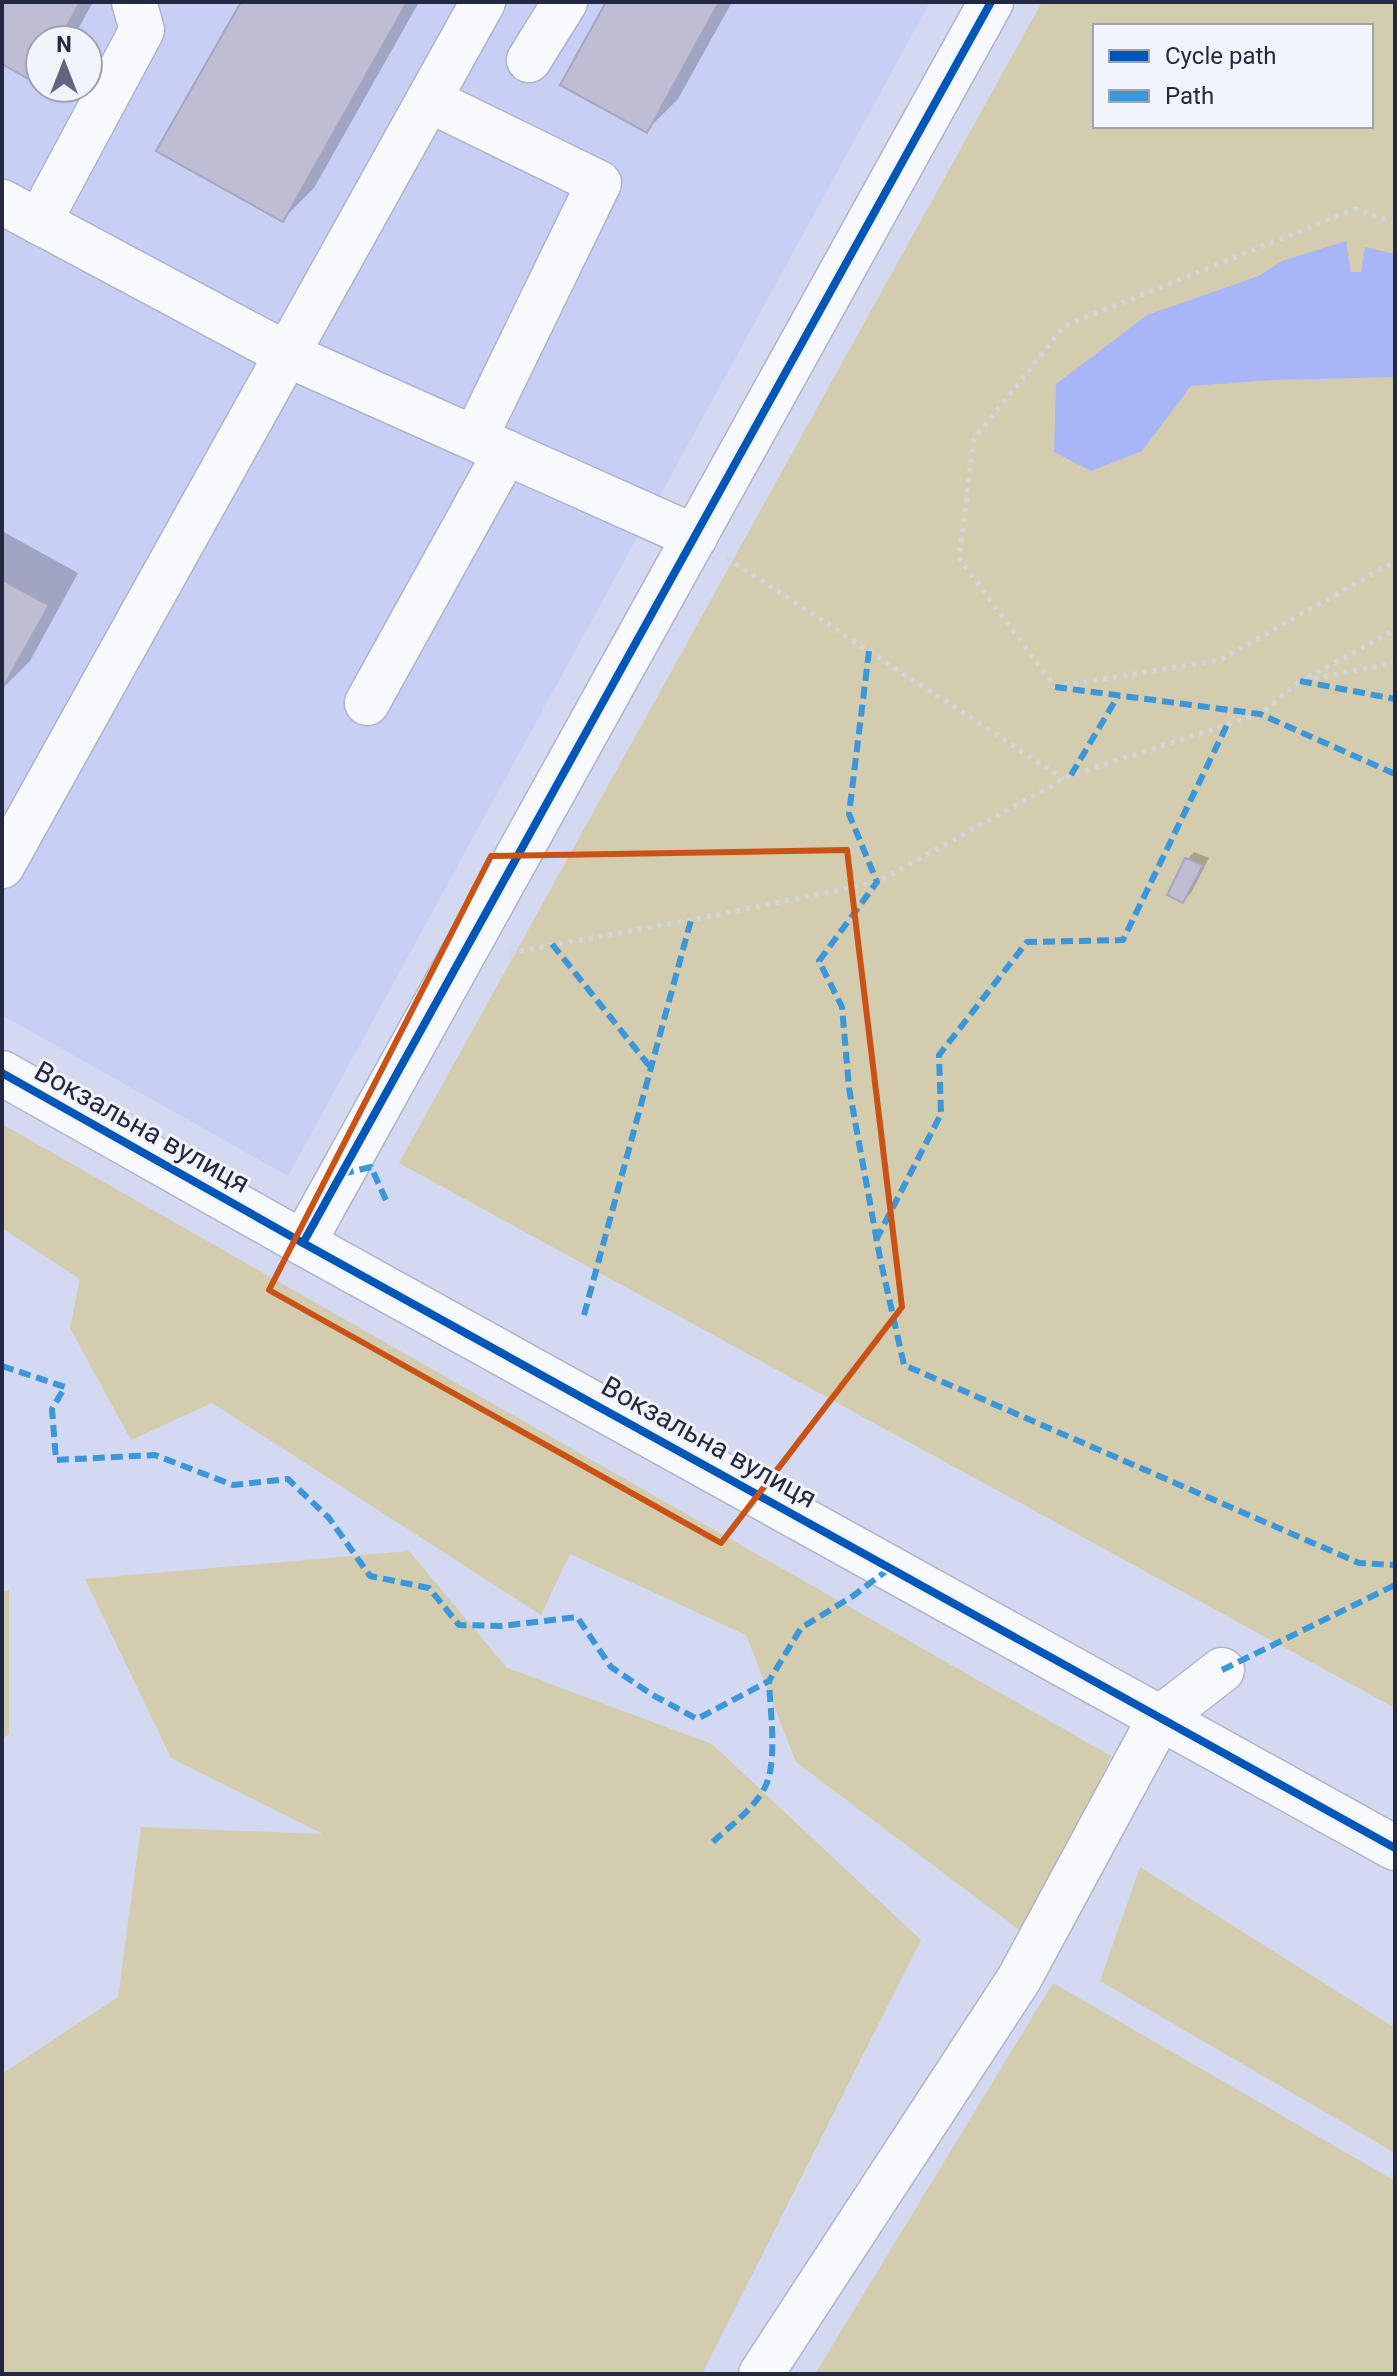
<svg xmlns="http://www.w3.org/2000/svg" width="1397" height="2376" font-family="Roboto,sans-serif">
<style>
.built{fill:#c7cff4;fill-rule:evenodd}
.green{fill:#d4ccae;fill-rule:evenodd}
.water{fill:#a8b5f7}
.shadow{fill:#0003}
.building{fill:#bebdd4;stroke:#a7a6be;stroke-width:2}
.lines{fill:none;stroke-linecap:round;stroke-linejoin:round}
.minor-casing{stroke:#afb4cb;stroke-width:47}
.tertiary-casing{stroke:#afb4cb;stroke-width:47}
.path{stroke:#d3d5dc;stroke-width:5;stroke-dasharray:4 6;stroke-linecap:butt}
.minor{stroke:#f8f9fd;stroke-width:44}
.tertiary{stroke:#f8f9fd;stroke-width:44}
.quiet{stroke:#3b96da;stroke-width:6;stroke-dasharray:12 6;stroke-linecap:butt}
.cycleway-casing{stroke:#f2f4fb;stroke-width:13}
.cycleway{stroke:#0057b8;stroke-width:8}
.marked{fill:none;stroke:#ca5214;stroke-width:6;stroke-linejoin:round}
.labels{text-anchor:middle;dominant-baseline:central;stroke-width:6;stroke-linejoin:round;paint-order:stroke}
.street-label{font-size:28px;fill:#232843;stroke:#f2f4fb}
</style>
<rect width="100%" height="100%" fill="#d3d9f0"/>
<path class="built" d="M2 2H930L288 1176 2 1015ZM40 40H88V88H40Z"/>
<g class="green">
<path d="M1042 2H1395V1708L399 1163ZM1095 26H1371V126H1095Z"/>
<path d="M2 1124 1111 1756 1030 1938 796 1762 746 1635 570 1554 541 1615 212 1403 131 1440 70 1328 80 1279 2 1228Z"/>
<path d="M409 1551 507 1668 712 1744 921 1940 702 2374H2V2074L118 1997 141 1827 323 1834 171 1758 85 1579Z"/>
<path d="M9 1590V1734L2 1739V1592Z"/>
<path d="M1140 1867 1395 2028V2153L1100 1981Z"/>
<path d="M1053 1983 1395 2181V2374H815Z"/>
</g>
<path class="water" d="M1346 241 1351 272H1361L1365 247 1395 254V377L1273 380 1191 386 1142 451 1091 471 1054 452 1056 384 1147 315 1259 276 1282 261Z"/>
<g class="shadow">
<path d="M2 2H93L72 40H40V75L35 80 2 62Z"/>
<path d="M243 2H419L314 188 282 220Z"/>
<path d="M608 2H732L678 99 647 130Z"/>
<path d="M2 531 78 573 30 661 2 689Z"/>
<path d="M1194 852 1209 858 1191 893 1183 901 1187 860Z"/>
</g>
<g class="building">
<path d="M2 2H80L59 40H40V75L36 83 2 64Z"/>
<path d="M241 2H407L283 222 156 151Z"/>
<path d="M606 2H719L647 133 560 85Z"/>
<path d="M2 580 49 605 2 689Z"/>
<path d="M1185 858 1203 865 1183 903 1167 895Z"/>
</g>
<g class="lines">
<defs>
<g id="minor">
<path d="M529 60 565 2"/>
<path d="M429 100 599 183 475 438"/>
<path d="M2 202 288 355 695 537"/>
<path d="M39 222 142 30 134 2"/>
<path d="M367 703 506 452"/>
<path d="M2 866 483 2"/>
<path d="M303 1243 991 2"/>
<path d="M761 2374 1019 1979 1160 1718 1222 1670"/>
</g>
<path id="tertiary" d="M2 1073 303 1243 1395 1848"/>
</defs>
<use href="#minor" class="minor-casing"/>
<use href="#tertiary" class="tertiary-casing"/>
<g class="path">
<path d="M1395 223 1355 209 1064 326 974 439 959 558 1055 687 1220 660 1395 561"/>
<path d="M727 558 1064 779"/>
<path d="M1308 677 1395 630"/>
<path d="M510 953 691 920 877 882 1071 775 1260 714 1300 681 1395 663"/>
</g>
<use href="#minor" class="minor"/>
<use href="#tertiary" class="tertiary"/>
<g class="quiet">
<path d="M869 651 849 814 877 882 819 961 842 1007 849 1088 880 1258 904 1365 1359 1563 1395 1565"/>
<path d="M1300 681 1395 699"/>
<path d="M1055 687 1260 714 1395 774"/>
<path d="M1071 775 1118 696"/>
<path d="M552 944 651 1068"/>
<path d="M342 1174 371 1167 386 1200"/>
<path d="M876 1240 941 1114 939 1055 1027 942 1123 940 1227 725"/>
<path d="M584 1315 691 920"/>
<path d="M2 1366 65 1387 52 1409 56 1460 155 1455 233 1485 288 1479 329 1518 370 1576 429 1588 459 1625 502 1626 577 1617 611 1667 651 1694 697 1719 769 1681 801 1628 853 1596 890 1568"/>
<path d="M1222 1670 1395 1585"/>
<path d="M713 1842C730 1826 754 1809 765 1787 778 1763 770 1708 769 1681"/>
</g>
<defs>
<g id="cycleway">
<path d="M2 1073 303 1243 1395 1848"/>
<path d="M303 1243 991 2"/>
</g>
</defs>
<use href="#cycleway" class="cycleway-casing"/>
<use href="#cycleway" class="cycleway"/>
</g>
<path class="marked" d="M847 850 902 1307 721 1543 269 1290 491 856Z"/>
<g class="labels">
<g class="street-label">
<text transform="translate(142 1127) rotate(29)">Вокзальна вулиця</text>
<text transform="translate(709 1442) rotate(29)">Вокзальна вулиця</text>
</g>
</g>
<rect width="1397" height="2376" fill="none" stroke="#232843" stroke-width="8"/>
<rect x="1093" y="24" width="280" height="104" fill="#f2f4fb" stroke="#9fa2b1" stroke-width="2"/>
<rect x="1109" y="50" width="40" height="12" fill="#0057b8" stroke="#9fa2b1" stroke-width="2"/>
<text x="1165" y="64" font-size="24" fill="#232843">Cycle path</text>
<rect x="1109" y="90" width="40" height="12" fill="#3b96da" stroke="#9fa2b1" stroke-width="2"/>
<text x="1165" y="104" font-size="24" fill="#232843">Path</text>
<g transform="translate(64 64)"><circle r="38" fill="#f2f4fb" stroke="#9fa2b1" stroke-width="2"/>
<path d="M0-6L14 30L0 20L-14 30Z" fill="#616680"/>
<text y="-12" font-size="22" font-weight="bold" text-anchor="middle" fill="#232843">N</text>
</g>
</svg>
